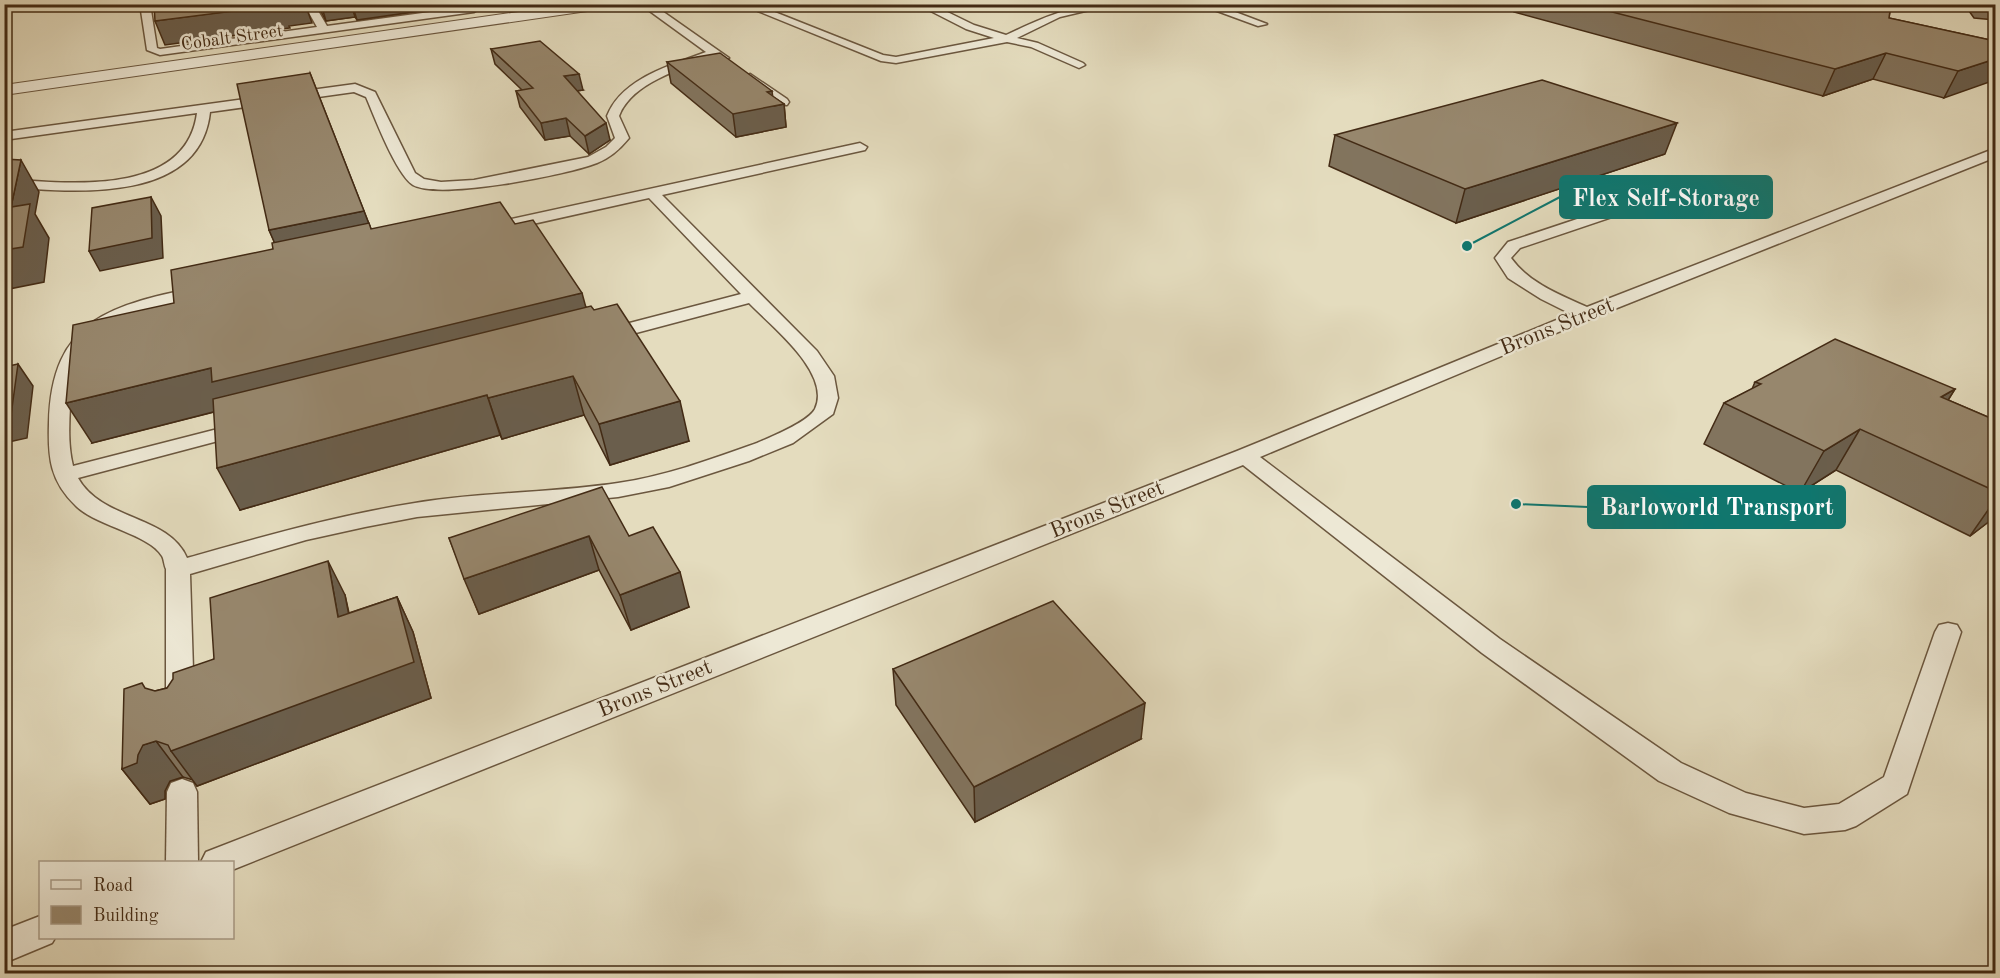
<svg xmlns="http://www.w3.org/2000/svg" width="2000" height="978" font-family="'Old Standard TT',serif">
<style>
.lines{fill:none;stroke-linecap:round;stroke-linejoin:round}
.lane-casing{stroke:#6b573f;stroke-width:3}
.street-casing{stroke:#6b573f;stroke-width:2}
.lane{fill:#ede8d5;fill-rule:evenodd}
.street{fill:#ede8d5;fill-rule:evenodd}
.wall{fill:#82745e;stroke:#432b15;stroke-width:1.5}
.shaded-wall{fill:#6a5e4c;stroke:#432b15;stroke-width:1.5}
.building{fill:#97876d;stroke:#432b15;stroke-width:1.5}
.labels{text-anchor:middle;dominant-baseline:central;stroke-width:5;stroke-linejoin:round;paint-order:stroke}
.far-street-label{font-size:18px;fill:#432b15;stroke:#ede8d5}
.street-label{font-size:22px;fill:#432b15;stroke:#ede8d5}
.leader{fill:none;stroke:#0f766e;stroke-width:2}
.callout-dot{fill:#0f766e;stroke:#ede8d5;stroke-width:2}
.callout{fill:#0f766e;stroke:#0f766e;stroke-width:2}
.callout-label{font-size:24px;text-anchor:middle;font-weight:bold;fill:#fff}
</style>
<rect width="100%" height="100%" fill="#e4dcbe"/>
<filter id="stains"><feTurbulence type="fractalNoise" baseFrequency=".00333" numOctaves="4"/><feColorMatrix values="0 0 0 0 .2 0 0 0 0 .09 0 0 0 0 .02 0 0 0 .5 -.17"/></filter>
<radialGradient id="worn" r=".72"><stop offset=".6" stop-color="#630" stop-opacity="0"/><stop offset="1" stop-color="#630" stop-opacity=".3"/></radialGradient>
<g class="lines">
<defs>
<g id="lane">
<path d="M140 4H150L157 48 160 49 317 27 304 4H314L327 26 474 6 479 9 474 12 160 55 147 50Z"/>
<path d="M640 4H652L729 58 723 61 714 56C682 69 632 82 619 116L629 138C620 149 610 158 597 163 567 175 439 200 413 185 396 174 375 118 366 97L354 92 210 112C200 205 72 192 4 187V179C66 183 186 198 197 113L4 140V132L355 84 375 92 415 173 424 179 441 182 474 180 588 157 606 147 615 138 607 116C622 78 671 65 706 52Z"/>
<path d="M917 4H931L974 25 1006 35C1045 17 1071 4 1115 4L1060 17 1017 38 1038 43 1083 63 1085 65 1079 68 1031 47 1007 42 896 63 881 61 758 11 767 9 883 55 896 57 994 38 966 29Z"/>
<path d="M1198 4H1214L1267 24 1258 26Z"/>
<path d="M750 74 787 99 789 102 787 105H779L746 79 744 77Z"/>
<path d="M860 143 867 147 865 150 662 195 817 351 834 376 838 398 833 414 793 443 749 461 669 487 618 497 417 517 365 527 306 540 190 574 194 702 190 710 180 713 170 710 166 702V569C164 565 164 559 162 556 149 534 96 526 76 506 50 481 48 458 49 424 51 317 113 305 203 286L209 287 212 291 209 295C137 312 75 317 70 406 69 426 68 446 73 466L245 422 252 424 255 428 252 432 78 478C102 521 169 515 187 558 262 537 338 515 415 503 482 492 551 493 618 483 666 476 712 459 757 443 771 437 808 422 815 409 832 373 771 326 749 303L602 342 595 340 593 336 595 332 741 294 649 198 484 235 476 230 484 225Z"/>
<path d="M1996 148V157L1592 318 1260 457 1500 639 1681 763 1746 793 1804 808 1839 804 1884 777 1935 632 1939 625 1948 623 1957 625 1961 632 1907 794 1856 826 1845 830 1804 834 1729 813 1659 781 1482 653 1243 465 232 870V862H201L206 852 1237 451 1571 314 1541 299 1508 278 1495 258 1508 242 1670 188H1680L1682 191 1680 194 1520 248 1511 258C1529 283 1560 295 1587 307Z"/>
<path d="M182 779 193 783 197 792 198 862H166L167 792 171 783Z"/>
<path d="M40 916V938H55L52 943 4 963V930Z"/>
</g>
<path id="street" d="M574 4H615L608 8 4 95V85Z"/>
</defs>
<use href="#lane" class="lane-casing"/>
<use href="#street" class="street-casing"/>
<use href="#lane" class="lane"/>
<use href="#street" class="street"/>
</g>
<g class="wall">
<path d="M317 4H433L434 9 357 20 355 17 326 21Z"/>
<path d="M1516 4H1891L1889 18 1995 41 1944 98 1873 79 1823 96 1514 12Z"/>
<path d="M1964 4H1995V20L1974 18Z"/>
<path d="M491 49 583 90 577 91 610 140 589 154 570 136 545 140 520 107 516 91 522 90 495 64Z"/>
<path d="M667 62 773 97 784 104 786 127 736 137 671 83Z"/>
<path d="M310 73 371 229 515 224 586 307 689 441 610 465 584 415 502 439 500 435 240 510 214 412 92 443 174 303 273 249 275 243 269 230Z"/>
<path d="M1335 135 1665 154 1456 223 1329 166Z"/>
<path d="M1755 382 1955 389 1948 400 1995 420V517L1970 536 1836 470 1800 493 1704 444 1724 403 1752 389Z"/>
<path d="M629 536 689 607 631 630 599 570 479 614 449 538Z"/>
<path d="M345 595 349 613 397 597 413 632 431 698 197 786 193 780 183 777 170 781 165 791V799L150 804 122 769 145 689 155 691 167 688 214 659Z"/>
<path d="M893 669 1141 739 975 822 896 705Z"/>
</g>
<g class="shaded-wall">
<path d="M281 4H305L312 23 289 26 290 28 165 45 155 21Z"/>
<path d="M321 4H351L355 17 326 21Z"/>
<path d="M352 4H433L434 9 357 20Z"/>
<path d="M1886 53 1873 79 1823 96 1835 69Z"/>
<path d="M1995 59V80L1944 98 1958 71Z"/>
<path d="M579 74 583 90 568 92 564 76Z"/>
<path d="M772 91 774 106 784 104 786 127 736 137 733 114 767 92Z"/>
<path d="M566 118 570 136 545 140 541 123Z"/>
<path d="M606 123 610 140 589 154 585 136Z"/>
<path d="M1677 123 1665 154 1456 223 1465 189Z"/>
<path d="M21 160 39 192 35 214 49 238 44 282 4 290V250L11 207Z"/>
<path d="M151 197 161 216 163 258 100 271 89 251Z"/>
<path d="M364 211 377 245 284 265 269 230Z"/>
<path d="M582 293 592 330 225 409 92 443 66 403 211 368Z"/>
<path d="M18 364 33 386 27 438 4 443V416Z"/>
<path d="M573 376 584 415 502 439 488 398Z"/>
<path d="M1955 389 1930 429 1941 397Z"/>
<path d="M487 395 500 435 240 510 217 468Z"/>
<path d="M680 401 689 441 610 465 599 424Z"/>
<path d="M1860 429 1836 470 1800 493 1824 451Z"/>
<path d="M1995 500V517L1970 536Z"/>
<path d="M589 536 599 570 479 614 464 579Z"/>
<path d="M328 561 345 595 356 652 338 617Z"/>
<path d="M680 572 689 607 631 630 620 595Z"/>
<path d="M397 597 413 632 431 698 197 786 171 751Z"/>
<path d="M1145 703 1141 739 975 822 974 787Z"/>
<path d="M156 741 183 777 170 781 165 791V799L150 804 122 769 143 745Z"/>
</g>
<g class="building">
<path d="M154 4H281V5L155 21Z"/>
<path d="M1581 4H1891L1889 18 1995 41V59L1958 71 1886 53 1835 69Z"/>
<path d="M540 41 579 74 564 76 606 123 585 136 566 118 541 123 516 91 533 88 491 49Z"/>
<path d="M720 53 772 91 767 92 784 104 733 114 667 62Z"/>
<path d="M310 73 364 211 269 230 237 84Z"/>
<path d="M1542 80 1677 123 1465 189 1335 135Z"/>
<path d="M4 159 21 160 11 207 30 204 23 247 4 250Z"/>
<path d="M151 197 152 238 89 251 92 208Z"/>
<path d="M500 202 515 224 533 220 582 293 212 382 211 368 66 403 73 325 174 303 171 270 273 249 272 243 369 223 371 229Z"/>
<path d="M617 304 680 401 599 424 573 376 488 398 487 395 217 468 213 399 591 306 594 310Z"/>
<path d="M1835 339 1955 389 1941 397 1995 420V491L1860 429 1824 451 1724 403 1761 384 1755 382Z"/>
<path d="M18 364 11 415 4 416V367Z"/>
<path d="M602 487 629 536 653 527 680 572 620 595 589 536 464 579 449 538Z"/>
<path d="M328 561 338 617 397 597 414 662 171 751 168 745 156 741 143 745 138 755 137 763 122 769 124 689 142 683 145 688 155 691 167 688 173 679V673L214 659 210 598Z"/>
<path d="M1053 601 1145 703 974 787 893 669Z"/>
</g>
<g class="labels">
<g class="far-street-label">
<text transform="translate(232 38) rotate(-8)">Cobalt Street</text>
</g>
<g class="street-label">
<text transform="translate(1557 327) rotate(-22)">Brons Street</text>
<text transform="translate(1107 510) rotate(-22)">Brons Street</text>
<text transform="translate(655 689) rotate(-22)">Brons Street</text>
</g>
</g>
<path class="leader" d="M1467 246L1560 197M1516 504L1588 507"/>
<g class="callout-dot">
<circle cx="1467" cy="246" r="6"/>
<circle cx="1516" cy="504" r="6"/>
</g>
<g class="callout">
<rect x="1560" y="176" width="212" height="42" rx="6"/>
<rect x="1588" y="486" width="257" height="42" rx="6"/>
</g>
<g class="callout-label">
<text x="1666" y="206">Flex Self-Storage</text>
<text x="1717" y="515">Barloworld Transport</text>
</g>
<rect width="2000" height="978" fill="none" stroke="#e4dcbe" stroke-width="24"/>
<rect x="6" y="6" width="1988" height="966" fill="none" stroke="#432b15" stroke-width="3"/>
<rect x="12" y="12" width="1976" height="954" fill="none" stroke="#432b15" stroke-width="1.5"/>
<rect x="39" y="861" width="195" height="78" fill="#ede8d5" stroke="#a99c88" stroke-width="1.5"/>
<rect x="51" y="880" width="30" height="9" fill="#ede8d5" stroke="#a99c88" stroke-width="1.5"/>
<text x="93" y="891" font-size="18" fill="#432b15">Road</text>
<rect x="51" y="906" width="30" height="18" fill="#97876d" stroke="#a99c88" stroke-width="1.5"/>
<text x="93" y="921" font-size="18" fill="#432b15">Building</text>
<rect width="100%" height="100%" filter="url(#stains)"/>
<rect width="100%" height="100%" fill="url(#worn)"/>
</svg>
